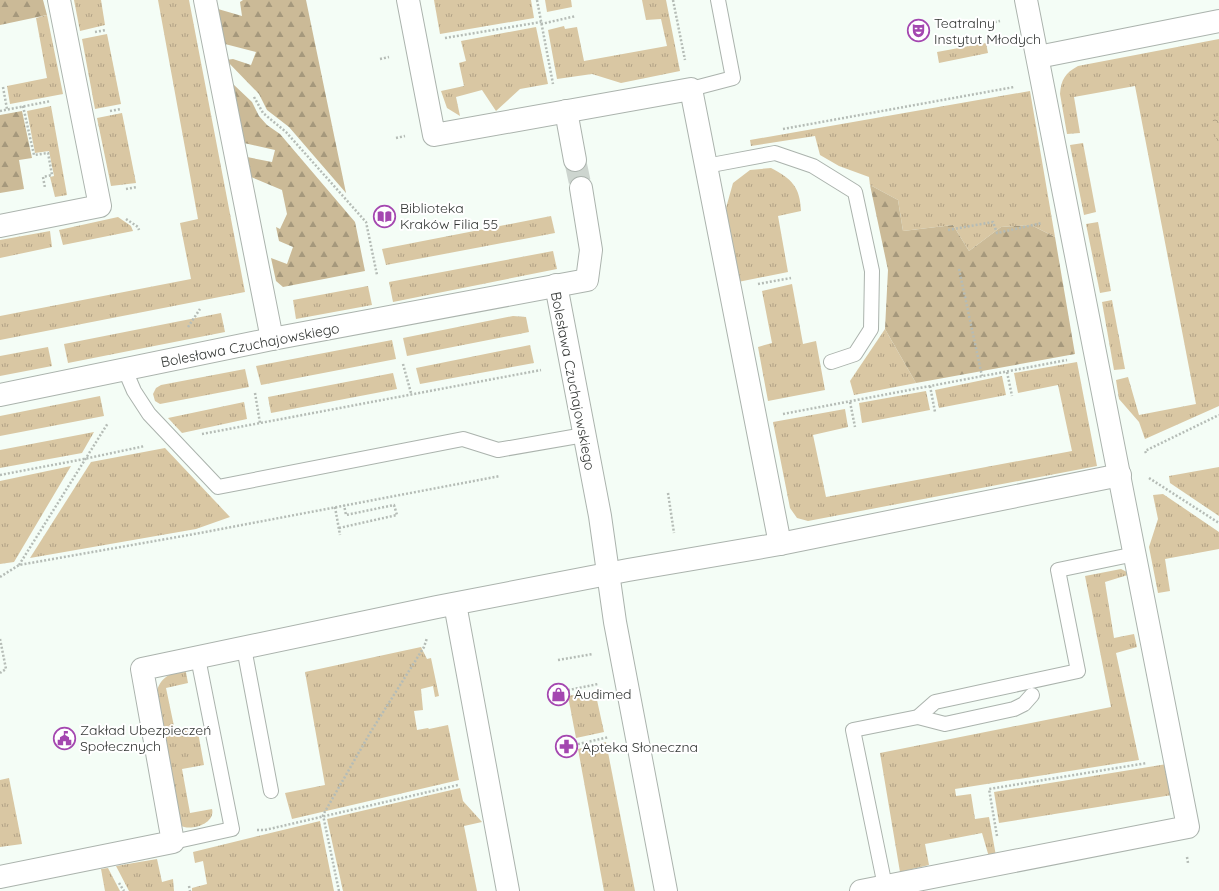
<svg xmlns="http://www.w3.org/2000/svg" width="1219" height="891" font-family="Quicksand,sans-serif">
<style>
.grass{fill:url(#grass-tufts)}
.forest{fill:url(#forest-firs)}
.park{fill:url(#park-crowns)}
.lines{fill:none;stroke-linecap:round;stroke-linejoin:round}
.minor-tunnel{stroke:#cdd5cf;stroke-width:22;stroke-dasharray:22 11;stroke-linecap:butt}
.service-casing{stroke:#abb3ad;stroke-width:16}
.minor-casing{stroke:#abb3ad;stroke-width:24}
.path{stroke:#b5bcb6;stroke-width:2.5;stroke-dasharray:2 2;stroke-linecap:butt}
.service{stroke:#fff;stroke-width:14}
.minor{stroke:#fff;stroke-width:22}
.labels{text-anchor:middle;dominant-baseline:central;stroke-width:4;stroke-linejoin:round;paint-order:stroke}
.poi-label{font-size:14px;fill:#333634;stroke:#fff;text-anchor:start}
.street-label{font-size:14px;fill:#333634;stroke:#fff}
</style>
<defs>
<pattern id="grass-tufts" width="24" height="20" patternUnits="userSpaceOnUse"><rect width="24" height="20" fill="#d9c7a3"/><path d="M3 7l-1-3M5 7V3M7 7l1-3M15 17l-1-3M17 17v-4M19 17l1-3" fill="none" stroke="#b1a286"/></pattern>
<pattern id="forest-firs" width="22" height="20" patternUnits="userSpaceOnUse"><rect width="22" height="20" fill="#cbba97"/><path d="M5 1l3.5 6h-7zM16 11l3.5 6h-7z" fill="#a5987c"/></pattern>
<pattern id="park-crowns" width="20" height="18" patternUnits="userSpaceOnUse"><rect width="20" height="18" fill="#d9c7a3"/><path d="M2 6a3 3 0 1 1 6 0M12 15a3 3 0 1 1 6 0" fill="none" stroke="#b1a286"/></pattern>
</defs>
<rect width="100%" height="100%" fill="#f4fdf6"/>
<g class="grass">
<path d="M74 0H101L105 25 80 31Z"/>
<path d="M158 0H189L245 292 0 340V316L191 279 180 223 198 219Z"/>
<path d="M434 0H531L534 18 440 34Z"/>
<path d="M545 0H571L572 7 547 12Z"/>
<path d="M642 0H666L680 71 621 83 592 74 557 79 548 30 564 26 565 29 577 27 584 61 667 46 661 19 646 20Z"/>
<path d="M47 15 63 94 10 104 7 86 47 78 36 18Z"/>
<path d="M536 27 548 84 520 89 496 111 482 90 456 97 460 116 447 108 441 91 464 86 459 63 466 61 461 41Z"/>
<path d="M107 34 121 104 95 109 82 39Z"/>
<path d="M1219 39V406L1145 439 1139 422 1119 399 1116 380 1128 377 1139 415 1196 404 1135 86 1074 97 1080 133 1067 134 1060 94C1061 80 1065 73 1078 66Z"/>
<path d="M986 43 988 53 939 63 937 52Z"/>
<path d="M1030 91 1055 237 1031 225 1001 227 969 251 953 225 903 231 898 200 870 185 869 177 839 166 820 155 815 136 751 146 750 140Z"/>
<path d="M51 106 67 195 55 197 50 177 54 176 49 151 35 153 27 111Z"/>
<path d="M122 113 136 183 111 186 97 118Z"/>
<path d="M1083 143 1096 212 1084 215 1070 145Z"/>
<path d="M771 168C792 179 800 187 801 211L778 216 788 272 738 282 726 208 733 183 750 170Z"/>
<path d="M551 216 555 233 386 265 382 249Z"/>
<path d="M118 217 131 226 133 231 63 245 59 230Z"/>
<path d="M1098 222 1111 291 1100 293 1086 224Z"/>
<path d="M50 231 52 247 0 258V240Z"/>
<path d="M553 251 557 269 393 302 389 282Z"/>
<path d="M792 284 803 344 816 341 825 390 768 401 758 347 772 343 762 291Z"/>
<path d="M368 286 372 305 296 319 293 300Z"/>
<path d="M1112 300 1125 369 1114 370 1102 302Z"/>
<path d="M221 313 225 332 68 363 64 344Z"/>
<path d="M513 316 526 317 529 332 407 356 403 338Z"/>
<path d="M885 329 916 383 854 395 850 381Z"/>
<path d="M392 340 396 359 261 385 256 366Z"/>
<path d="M530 345 534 363 420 384 416 368Z"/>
<path d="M48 347 52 366 0 376V356Z"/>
<path d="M1077 362 1097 466 808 521 797 518 790 508 773 422 845 409 848 427 813 435 826 497 1072 451 1058 385 1018 393 1014 373Z"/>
<path d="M245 369 249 387 160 404 155 401 153 394 156 388 161 385Z"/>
<path d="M393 373 397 389 271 413 268 397Z"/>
<path d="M1002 376 1006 395 939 408 935 390Z"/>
<path d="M926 391 930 410 862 423 859 403Z"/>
<path d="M100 396 104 416 0 436V416Z"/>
<path d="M244 402 247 419 182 433 168 418Z"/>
<path d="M94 432 82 453 0 468V450Z"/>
<path d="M165 448 230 517 196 529 30 558 91 462Z"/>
<path d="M71 466 14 562 0 564V481Z"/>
<path d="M1219 467V516L1170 483 1169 476Z"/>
<path d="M1163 494 1219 532V549L1165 559 1170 591 1158 593 1149 547 1158 519 1153 495Z"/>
<path d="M1121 569 1131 574 1105 582 1114 638 1134 634 1137 647 1116 653 1139 760 955 789 956 796 971 794 975 819 989 817 996 856 989 857 982 833 925 844 929 865 900 872 880 753 1111 707 1085 576Z"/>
<path d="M421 647 427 659 431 658 439 696 435 697 433 686 421 689 423 710 414 711 417 730 428 728 429 729 448 725 459 780 292 819 285 793 325 785 305 672Z"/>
<path d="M185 667 188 683 166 688 175 731 197 727 204 765 182 769 190 813 212 809C216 824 189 832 180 825L156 694C160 677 170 674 185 667Z"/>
<path d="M595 691 604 732 576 738 568 696Z"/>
<path d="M606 742 635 891H604L578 749Z"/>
<path d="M1167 764 1172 795 999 823 994 792Z"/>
<path d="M9 778 22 844 0 847V780Z"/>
<path d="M460 788 463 801 482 822 464 826 477 891H343L327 819Z"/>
<path d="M320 821 334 891H192V888L207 884 203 861 195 863 193 852Z"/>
<path d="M157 859 162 882 173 879 174 891H129L116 866Z"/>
<path d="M108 868 120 891H105L101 869Z"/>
</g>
<g class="forest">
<path d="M0 0H43L47 15 0 25Z"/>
<path d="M243 0H306L346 193 289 127 267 110 259 94 226 60 233 59 251 65 256 52 225 44 218 9 242 16 240 2Z"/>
<path d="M233 84 252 102 259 116 267 125 280 134 355 222 365 271 283 287 276 281 271 258 287 264 293 247 279 241 276 227 280 229 287 214 282 190 251 177 247 157 272 162 275 150 244 143Z"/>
<path d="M22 111 32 158 19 160 24 189 0 193V115Z"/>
<path d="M870 185 898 200 903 231 953 225 969 251 1001 227 1031 225 1055 237 1075 354 916 383 885 329 888 270Z"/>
</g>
<path class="park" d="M1219 116V152L1212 117Z"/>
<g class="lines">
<path class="minor-tunnel" d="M575 160 581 188"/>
<defs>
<g id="service">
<path d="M691 89 733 78 718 0"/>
<path d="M706 166 775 153 813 166 855 192 872 271 871 329 855 354 831 362"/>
<path d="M125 370 134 391 149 414 218 487 463 439 498 450 584 435"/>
<path d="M244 648 271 791"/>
<path d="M918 717 945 724 1014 709 1024 704 1032 695"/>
<path d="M173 842 232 829 198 658"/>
<path d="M885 886 853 730 918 717 935 702 1078 671 1058 570 1135 554"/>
</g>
<g id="minor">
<path d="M205 0 272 339"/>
<path d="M408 0 434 135 691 89 780 544"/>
<path d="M1038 57 1219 21"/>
<path d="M566 111 575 160"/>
<path d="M0 226 100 206 59 0"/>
<path d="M556 285 600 516 615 622 666 891"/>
<path d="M0 395 272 339 587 280 591 250 581 188"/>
<path d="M455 604 508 891"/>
<path d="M0 877 173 842 142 669 437 607 628 570 780 544 1120 475"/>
<path d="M861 891 1188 827 1026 0"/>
</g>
</defs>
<use href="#service" class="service-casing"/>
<use href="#minor" class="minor-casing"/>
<g class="path">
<path d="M537 0 553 84"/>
<path d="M673 0 685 60"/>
<path d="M541 24 576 16"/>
<path d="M983 25 1000 21"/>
<path d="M95 32 106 30"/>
<path d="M445 38 541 22"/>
<path d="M380 59 389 57"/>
<path d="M3 87 7 109"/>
<path d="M254 97 263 113 286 132 366 222 377 275"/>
<path d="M23 106 34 155 48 153 52 175 43 177 45 188"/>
<path d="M0 111 51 101"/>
<path d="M110 111 121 109"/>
<path d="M783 129 1014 87"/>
<path d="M396 138 405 136"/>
<path d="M126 189 137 187"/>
<path d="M126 219 138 227 139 230"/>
<path d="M948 230 993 222 997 233 1042 223"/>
<path d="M959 269 982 376"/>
<path d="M758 284 791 278"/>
<path d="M188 327 200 309"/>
<path d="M403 364 411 393"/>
<path d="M1007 372 1012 396"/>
<path d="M930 386 935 412"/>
<path d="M255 393 260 423"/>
<path d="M850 402 855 427"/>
<path d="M783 414 1067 360"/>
<path d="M202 434 541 370"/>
<path d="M1146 453 1145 451 1219 415"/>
<path d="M0 475 84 459 145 446"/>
<path d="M1149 478 1219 523"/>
<path d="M668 493 674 533"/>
<path d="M335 507 340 535"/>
<path d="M339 528 397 515 394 505 346 515 344 505"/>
<path d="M19 565 108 423"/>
<path d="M0 577 19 565 200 533 500 476"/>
<path d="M0 639 6 669 0 673"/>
<path d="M558 660 593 654"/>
<path d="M564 691 598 684"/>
<path d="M574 745 609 737"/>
<path d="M257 830H265L458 785"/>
<path d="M997 836 989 789 1147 763"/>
<path d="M1187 857 1188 863"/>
<path d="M119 883 124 891"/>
<path d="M189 886 190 891"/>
<path d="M339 891 323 815 370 733 424 647 427 638"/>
</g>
<use href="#service" class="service"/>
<use href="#minor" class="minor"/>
</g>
<defs>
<symbol id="theatre-ring" viewBox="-11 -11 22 22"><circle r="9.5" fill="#fff" stroke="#a447b0" stroke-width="1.5"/><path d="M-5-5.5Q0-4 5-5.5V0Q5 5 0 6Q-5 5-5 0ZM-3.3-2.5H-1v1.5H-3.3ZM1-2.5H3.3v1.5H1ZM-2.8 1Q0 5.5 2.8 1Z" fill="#a447b0"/></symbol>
<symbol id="library-ring" viewBox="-11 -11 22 22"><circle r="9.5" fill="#fff" stroke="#a447b0" stroke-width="1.5"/><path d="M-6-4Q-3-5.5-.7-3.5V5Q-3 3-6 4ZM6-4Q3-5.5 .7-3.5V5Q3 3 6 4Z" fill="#a447b0"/></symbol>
<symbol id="shop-ring" viewBox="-11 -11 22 22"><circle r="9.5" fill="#fff" stroke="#a447b0" stroke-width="1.5"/><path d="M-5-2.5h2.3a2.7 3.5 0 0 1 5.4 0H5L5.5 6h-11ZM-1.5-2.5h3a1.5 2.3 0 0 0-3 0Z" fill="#a447b0"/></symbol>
<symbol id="civic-ring" viewBox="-11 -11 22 22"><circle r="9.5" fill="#fff" stroke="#a447b0" stroke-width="1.5"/><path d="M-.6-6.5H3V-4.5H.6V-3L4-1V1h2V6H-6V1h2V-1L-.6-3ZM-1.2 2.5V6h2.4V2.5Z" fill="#a447b0"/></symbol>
<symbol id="pharmacy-ring" viewBox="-11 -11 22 22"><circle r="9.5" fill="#fff" stroke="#a447b0" stroke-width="1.5"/><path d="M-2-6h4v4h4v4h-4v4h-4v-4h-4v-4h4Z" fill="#a447b0"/></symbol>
</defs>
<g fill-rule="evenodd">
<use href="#theatre-ring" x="906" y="18" width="25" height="25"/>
<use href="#library-ring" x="372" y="204" width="25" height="25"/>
<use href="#shop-ring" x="546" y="682" width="25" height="25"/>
<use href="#civic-ring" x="52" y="726" width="25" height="25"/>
<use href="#pharmacy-ring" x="554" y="734" width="25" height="25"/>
</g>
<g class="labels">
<g class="poi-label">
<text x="934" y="23">Teatralny<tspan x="934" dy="16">Instytut Młodych</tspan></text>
<text x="400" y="208">Biblioteka<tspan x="400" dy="16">Kraków Filia 55</tspan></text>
<text x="574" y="694">Audimed</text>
<text x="80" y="730">Zakład Ubezpieczeń<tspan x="80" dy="16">Społecznych</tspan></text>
<text x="582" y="747">Apteka Słoneczna</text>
</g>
<g class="street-label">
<text transform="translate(250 345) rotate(-11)">Bolesława Czuchajowskiego</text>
<text transform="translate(573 381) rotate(79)">Bolesława Czuchajowskiego</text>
</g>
</g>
</svg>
